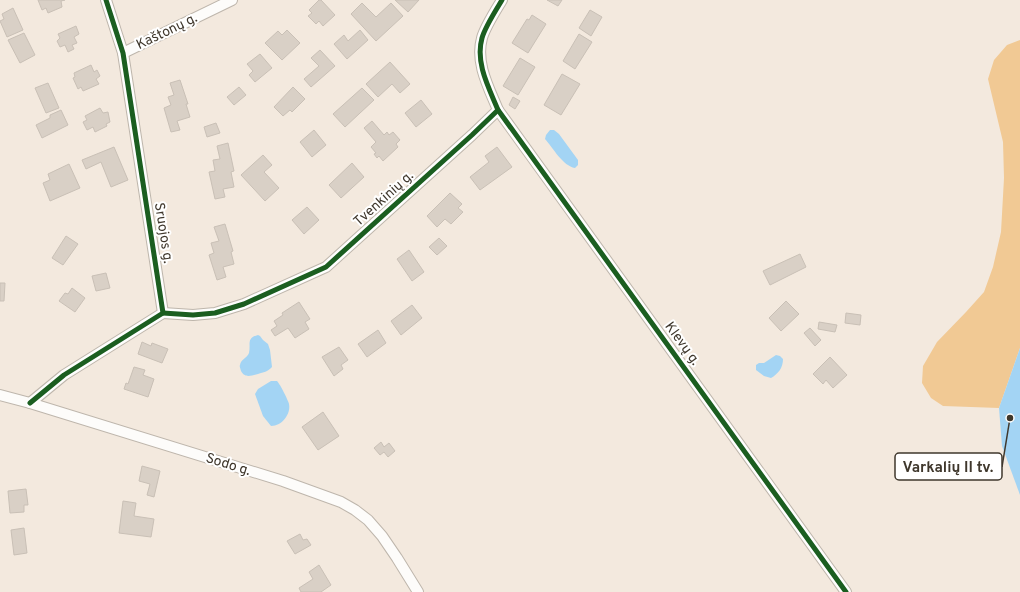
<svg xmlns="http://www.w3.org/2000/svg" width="1020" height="592" font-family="Overpass,sans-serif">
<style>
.forest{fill:#f1c994}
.water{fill:#a3d4f4}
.building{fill:#d9d0c6;stroke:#c9c0b6}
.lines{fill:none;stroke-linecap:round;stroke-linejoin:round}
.minor-casing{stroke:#beb6ac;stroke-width:12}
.minor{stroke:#fdfcfa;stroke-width:10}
.cycleway-casing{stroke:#fff;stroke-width:8}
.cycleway{stroke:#1b5e20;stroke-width:5}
.labels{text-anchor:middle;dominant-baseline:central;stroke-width:4;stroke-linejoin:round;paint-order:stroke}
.street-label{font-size:14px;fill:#3f372c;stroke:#fff}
.leader{fill:none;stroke:#3f372c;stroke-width:1.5}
.callout-dot{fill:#3f372c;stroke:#fff;stroke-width:1.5}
.callout{fill:#fff;stroke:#3f372c;stroke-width:1.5}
.callout-label{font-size:15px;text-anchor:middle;font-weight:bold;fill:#3f372c}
</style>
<rect width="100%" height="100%" fill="#f3e9de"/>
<path class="forest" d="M1020 40V348L999 408 943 406 931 398 922 383 923 366 937 342 966 312 984 292 993 267 1001 232 1004 178 1003 142 988 79 994 60 1007 45Z"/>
<g class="water">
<path d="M550 130H554L559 134 578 160V165L575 168C563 166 553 148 545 139L546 135Z"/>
<path d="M258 335 260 336 263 340 268 344 270 350 272 367C267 372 264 372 258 374 252 375 245 379 241 371 241 370 239 366 240 365 241 359 247 358 249 353 251 344 246 338 258 335Z"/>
<path d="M1020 348V495L1002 446 999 408Z"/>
<path d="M776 355 780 356 783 359C783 368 778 374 771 378L764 376 756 370V365L759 363H764Z"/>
<path d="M271 381H277C280 384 288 400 289 404 291 414 282 426 271 426L263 416 255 394 258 389Z"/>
</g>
<g class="building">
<path d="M38 0H65L61 1 62 7 48 13 46 8 42 10Z"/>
<path d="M319 0H321L335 15 323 26 319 21 316 24 308 16 312 13 309 10Z"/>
<path d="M395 0H419L408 12Z"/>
<path d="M547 0H562L558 6Z"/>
<path d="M362 3 376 17 391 3 403 16 376 41 351 14Z"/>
<path d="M13 8 23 30 7 37 0 21 4 19 2 14Z"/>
<path d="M590 10 602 17 591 36 579 28Z"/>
<path d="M532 15 546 24 528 53 512 43 527 19 529 20Z"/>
<path d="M76 26 79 34 74 37 77 43 72 45 74 49 68 52 65 45 60 47 57 41 60 38 58 34Z"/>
<path d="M287 30 300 43 282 60 265 43 278 31 282 35Z"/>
<path d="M360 30 368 40 347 59 334 44 344 35 348 41Z"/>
<path d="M24 33 35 55 20 63 8 40Z"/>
<path d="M579 34 592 42 575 69 563 61Z"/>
<path d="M320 50 335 66 311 87 304 79 319 66 311 58Z"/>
<path d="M260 54 272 68 255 82 249 75 253 71 247 64Z"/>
<path d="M520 58 535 67 518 95 503 86Z"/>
<path d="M390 62 410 84 400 93 392 84 378 97 366 84Z"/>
<path d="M91 65 94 72 97 70 100 76 96 79 99 84 83 91 81 87 78 89 73 78 75 77 74 73Z"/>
<path d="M562 74 580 84 561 115 544 105Z"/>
<path d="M180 80 188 104H186L190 117 177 121 180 130 171 132 164 108 171 105 168 97 174 95 170 83Z"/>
<path d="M48 83 59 108 46 113 35 88Z"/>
<path d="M239 87 246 95 234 105 227 97Z"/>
<path d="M293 87 305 99 292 112 290 110 283 116 274 107Z"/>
<path d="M362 88 374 100 345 127 333 114Z"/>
<path d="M513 97 520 101 515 109 509 105Z"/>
<path d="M421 100 432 114 416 127 405 113Z"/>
<path d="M100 108 103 113 108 112 110 122 106 124 107 126 95 132 93 127 87 130 83 122 87 120 85 116Z"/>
<path d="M61 110 68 125 42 138 36 125 50 118V115Z"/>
<path d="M372 121 384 135 387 132 389 135 393 132 400 140 396 144 398 147 383 161 379 156 377 158 374 154 376 153 371 147 376 142 364 128Z"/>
<path d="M216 123 220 133 207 137 204 127Z"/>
<path d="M314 130 326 145 312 157 300 142Z"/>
<path d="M228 143 234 171 231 172 234 187 223 189 225 197 215 199 209 172 215 171 213 160 220 159 217 146Z"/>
<path d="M114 147 128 180 111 187 101 162 86 169 82 160Z"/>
<path d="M497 147 512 167 480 190 470 177 489 162 485 156Z"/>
<path d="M263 155 272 165 264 172 279 188 265 201 241 175Z"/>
<path d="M352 163 364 177 341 198 329 185Z"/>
<path d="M69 164 80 188 50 201 43 183 50 180 48 174Z"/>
<path d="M450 193 462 204 458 208 463 212 451 224 445 219 437 227 427 216Z"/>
<path d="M307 207 319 220 304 234 292 220Z"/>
<path d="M225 224 233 251 231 252 234 264 223 267 226 277 217 280 209 255 214 253 211 243 219 241 214 227Z"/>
<path d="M66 236 78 244 63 265 52 258Z"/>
<path d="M439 238 447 246 437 255 429 247Z"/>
<path d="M409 250 424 272 412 281 397 259Z"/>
<path d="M800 254 806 267 770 285 763 271Z"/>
<path d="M106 273 110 288 96 291 92 276Z"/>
<path d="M0 283H5L4 301H0Z"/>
<path d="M72 288 85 298 75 312 59 301 65 293 68 294Z"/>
<path d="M786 301 799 314 781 331 769 318Z"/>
<path d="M299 302 310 319 305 322 309 329 295 338 288 328 275 336 271 330 277 326 274 321 283 315 282 313Z"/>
<path d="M412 305 422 318 401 335 391 321Z"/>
<path d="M846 313 861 315 860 325 845 323Z"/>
<path d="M819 322 837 325 835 332 818 329Z"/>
<path d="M810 328 821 340 815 346 804 333Z"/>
<path d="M378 330 386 343 367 357 358 344Z"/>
<path d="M142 342 151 346 152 343 168 349 162 363 138 354Z"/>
<path d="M339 347 348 360 341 365 343 369 334 376 322 357Z"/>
<path d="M830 357 847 375 833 388 826 380 823 384 813 374Z"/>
<path d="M134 367 145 370 143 375 154 379 148 397 124 389 126 383 128 384Z"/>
<path d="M323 412 339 436 318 450 302 427Z"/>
<path d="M381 442 384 447 389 443 395 451 388 457 384 452 380 455 374 448Z"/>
<path d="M142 466 160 471 154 497 147 495 150 484 139 481Z"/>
<path d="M26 489 28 505H24V512L10 513 8 491Z"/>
<path d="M123 501 136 503 134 516 154 519 151 537 119 533Z"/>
<path d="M24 528 27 553 14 555 11 530Z"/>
<path d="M300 534 303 540 307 539 311 545 295 554 287 541Z"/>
<path d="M319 565 331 585 321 592H301L299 588 313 579 309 572Z"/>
</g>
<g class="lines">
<defs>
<g id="minor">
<path d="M123 53 232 0"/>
<path d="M498 110 846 592"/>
<path d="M163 313 193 315 215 313 244 304 326 267 472 135 498 110C489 88 475 63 482 38 485 27 496 10 502 0"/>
<path d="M0 395 30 403 283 481 341 502 355 510 368 520 382 536 397 558 418 592"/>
<path d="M30 403 64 375 163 313 123 53 106 0"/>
</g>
</defs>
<use href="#minor" class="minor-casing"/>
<use href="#minor" class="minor"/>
<defs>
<g id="cycleway">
<path d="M498 110 846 592"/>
<path d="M163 313 193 315 215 313 244 304 326 267 472 135 498 110C489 88 475 63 482 38 485 27 496 10 502 0"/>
<path d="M30 403 64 375 163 313 123 53 106 0"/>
</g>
</defs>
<use href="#cycleway" class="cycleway-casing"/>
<use href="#cycleway" class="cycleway"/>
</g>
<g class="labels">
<g class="street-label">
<text transform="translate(167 32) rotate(-26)">Kaštonų g.</text>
<text transform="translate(384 199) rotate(-42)">Tvenkinių g.</text>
<text transform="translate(163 233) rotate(81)">Sruojos g.</text>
<text transform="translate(682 344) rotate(54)">Klevų g.</text>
<text transform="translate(228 465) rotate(17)">Sodo g.</text>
</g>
</g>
<path class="leader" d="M1010 418L1002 467"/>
<circle class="callout-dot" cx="1010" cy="418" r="4"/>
<rect class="callout" x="895" y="453" width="107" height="27" rx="4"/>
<g class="callout-label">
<text x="948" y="472">Varkalių II tv.</text>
</g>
</svg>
